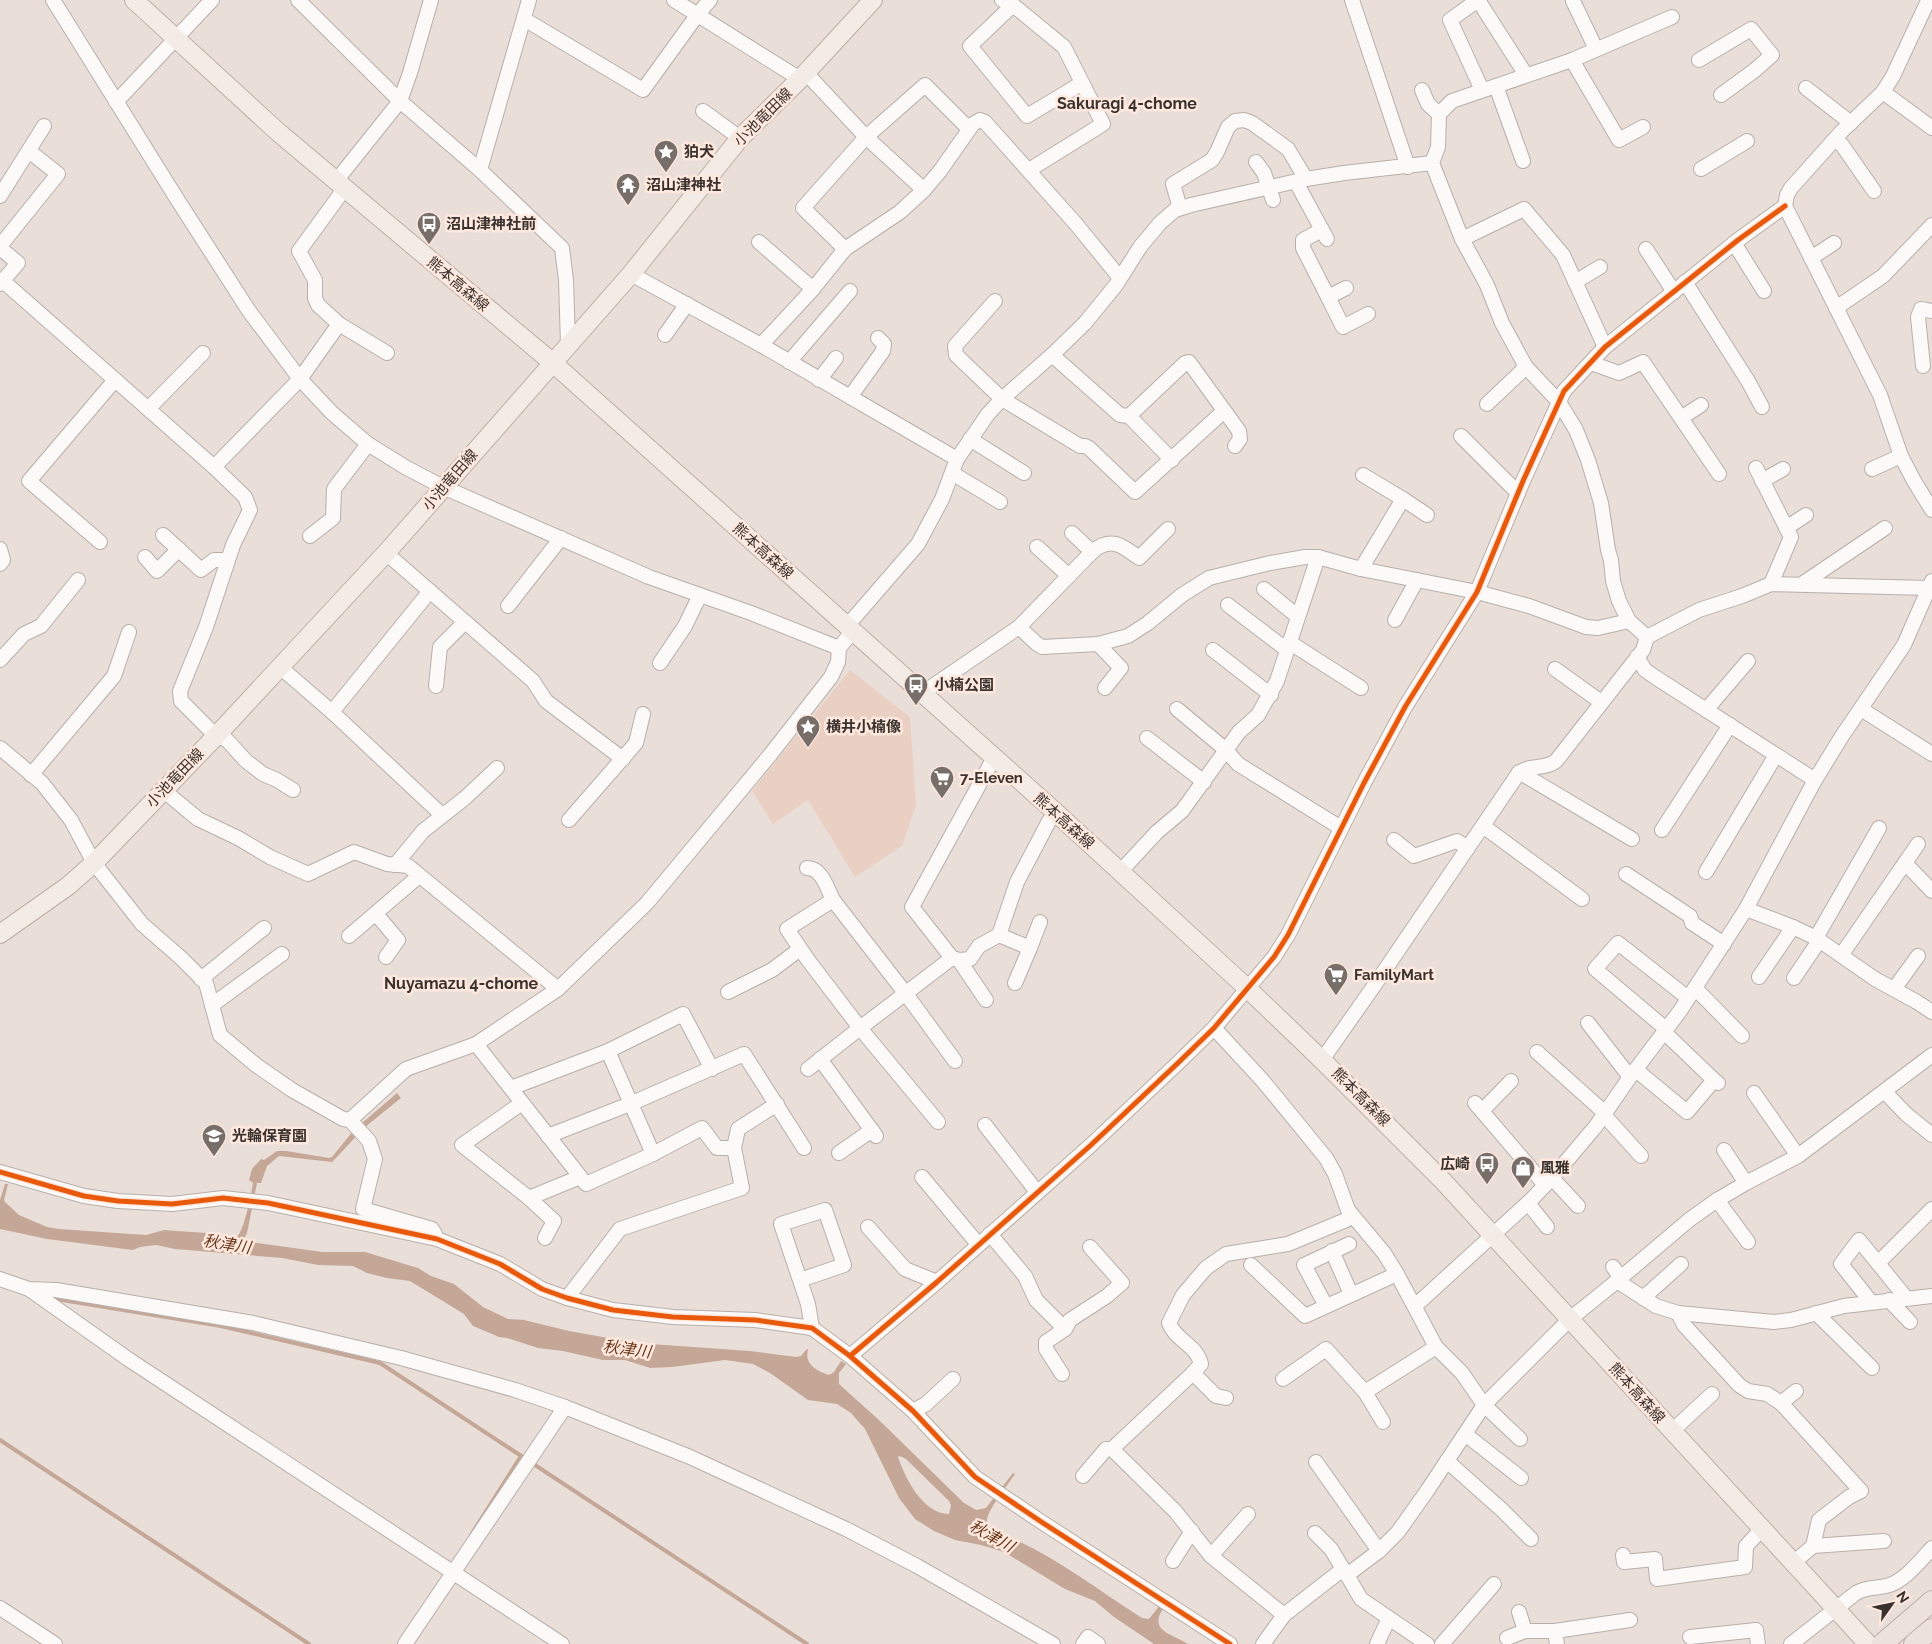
<svg xmlns="http://www.w3.org/2000/svg" width="1932" height="1644" font-family="Raleway,'Noto Sans JP',sans-serif">
<style>
.green{fill:#e9d0c3}
.water{fill:#c5a798;fill-rule:evenodd}
.lines{fill:none;stroke-linecap:round;stroke-linejoin:round}
.stream{stroke:#c5a798;stroke-width:4}
.minor-casing{stroke:#b8afaa;stroke-width:16}
.major-casing{stroke:#beaea5;stroke-width:20}
.highway-casing{stroke:#beaea5;stroke-width:22}
.minor{stroke:#fcfaf9;stroke-width:14}
.major{stroke:#f2ebe6;stroke-width:18}
.highway{stroke:#ece1db;stroke-width:20}
.cycleway-casing{stroke:#ffe8dd;stroke-width:8}
.cycleway{stroke:#e8590c;stroke-width:5}
.labels{text-anchor:middle;dominant-baseline:central;stroke-width:5;stroke-linejoin:round;paint-order:stroke}
.street-label{font-size:15px;fill:#3a322e;stroke:#ffe8dd}
.poi-label{font-size:15px;font-weight:bold;fill:#3a322e;stroke:#ffe8dd;text-anchor:start}
.neighbourhood-label{font-size:16px;font-weight:bold;fill:#3a322e;stroke:#ffe8dd}
.water-label{font-size:16px;font-style:italic;fill:#683418;stroke:#ffe8dd}
</style>
<rect width="100%" height="100%" fill="#e9ded8"/>
<path class="green" d="M850 670 910 717 916 805 902 846 855 877 808 800 773 824 752 791Z"/>
<path class="water" d="M397 1093 401 1098 365 1127 332 1162 279 1156 267 1166 261 1183H257L247 1233 243 1241 322 1252H365L418 1268 431 1276 454 1284 483 1307 508 1319 524 1320 569 1331 636 1343 750 1351 796 1357 801 1356 807 1349 808 1350C804 1364 817 1371 829 1375L834 1372 841 1361 846 1364 839 1373V1384L880 1421 964 1503 976 1510 986 1508 1013 1473 1015 1474C1009 1483 988 1509 987 1520 987 1529 1001 1533 1007 1536 1056 1557 1098 1590 1142 1618L1149 1619 1160 1605 1164 1607C1148 1631 1170 1633 1188 1644H1154L1114 1617 1095 1601 1065 1589 1004 1552 981 1545 955 1540 934 1531 915 1519 899 1498 865 1429 851 1413 837 1404 808 1400 770 1373 753 1364 725 1360 672 1367 650 1368 625 1360H603L563 1351 538 1348 507 1338 499 1337 473 1326 464 1314 410 1281 387 1278 367 1273 353 1266 318 1265 282 1258 175 1249 156 1245 140 1247 133 1250 47 1239 0 1229V1200L5 1184H8L4 1200 5 1202 19 1215 47 1227 59 1229 146 1235 164 1230 176 1231 208 1233 235 1239C244 1233 251 1195 253 1183L249 1180 252 1169 261 1159 264 1160 277 1151H286L329 1158 332 1157 354 1130ZM900 1456 906 1459 949 1501 951 1505 949 1514C923 1514 905 1478 898 1457Z"/>
<g class="lines">
<g class="stream">
<path d="M56 1299 221 1326 380 1363 807 1644"/>
<path d="M0 1440 309 1644"/>
<path d="M471 1535 521 1456"/>
</g>
<defs>
<g id="minor">
<path d="M53 0 177 199 249 311 300 379 332 413 368 444 405 467 443 487 649 577 751 613 839 648"/>
<path d="M298 0 400 101 480 170 562 248 566 280 568 344"/>
<path d="M674 0 800 79"/>
<path d="M1002 0 1013 5 1064 47 1103 124 1029 170"/>
<path d="M1352 0 1408 167"/>
<path d="M1931 0 1927 3 1893 76 1883 92 1842 131 1791 188 1787 195 1785 206 1880 395 1901 456 1914 481 1932 510"/>
<path d="M1573 1 1596 49"/>
<path d="M1013 5 970 46 1027 116 1082 83"/>
<path d="M524 19 643 90 698 14 710 0"/>
<path d="M1572 60 1619 140 1643 127"/>
<path d="M1699 60 1751 29 1772 55 1755 70 1721 95"/>
<path d="M806 73 866 137 924 190 940 171 973 124 980 120 985 122 1076 224 1120 278"/>
<path d="M1496 86 1523 161"/>
<path d="M1806 88 1851 123"/>
<path d="M1422 90 1428 104 1439 114"/>
<path d="M1482 90 1450 20 1478 0 1526 75"/>
<path d="M1883 92 1932 128"/>
<path d="M116 102 212 0"/>
<path d="M703 111 740 138"/>
<path d="M1835 140 1842 145 1874 191"/>
<path d="M1256 162 1264 173 1273 200"/>
<path d="M1701 169 1747 141"/>
<path d="M480 170 529 0"/>
<path d="M336 181 400 101 410 73 431 0"/>
<path d="M1296 182 1327 239"/>
<path d="M345 188 299 251 315 280V298L318 305 339 324 387 353"/>
<path d="M0 196 44 126"/>
<path d="M1180 208 1173 184 1212 160 1217 152 1228 127 1235 121 1244 120 1252 123 1288 149 1306 179"/>
<path d="M1322 230 1303 240V248L1328 297 1346 288"/>
<path d="M1462 239 1524 209 1563 255 1605 347"/>
<path d="M759 242 813 289"/>
<path d="M1734 243 1764 291"/>
<path d="M0 246 58 174 29 151"/>
<path d="M0 248 18 263 0 284"/>
<path d="M845 249 803 208 866 137 925 85 969 129"/>
<path d="M1646 249 1674 292"/>
<path d="M1811 258 1834 243"/>
<path d="M631 274 761 345 957 459"/>
<path d="M3 281 214 467 245 497 250 510 233 545 206 627 180 691 181 701 216 736 227 740 246 761 263 774 277 780 293 790"/>
<path d="M1575 282 1600 267"/>
<path d="M1685 282 1748 381 1762 407"/>
<path d="M1328 297 1343 327 1368 314"/>
<path d="M995 301 955 346 956 355 1002 399 1080 446H1085L1089 448 1135 492 1224 411"/>
<path d="M1836 308 1883 276 1932 225"/>
<path d="M665 335 687 304"/>
<path d="M761 345 813 289 845 249 900 212 924 190"/>
<path d="M1052 355 1120 415 1129 416 1185 363 1189 362 1239 431 1240 439 1235 446"/>
<path d="M789 362 850 291"/>
<path d="M1591 363 1619 373 1643 362 1719 474"/>
<path d="M1923 366 1918 317 1921 309 1932 311"/>
<path d="M819 380 836 358"/>
<path d="M850 397 883 351 884 344 878 338"/>
<path d="M1487 404 1526 367"/>
<path d="M148 409 203 353"/>
<path d="M1129 416 1172 460"/>
<path d="M1681 418 1701 405"/>
<path d="M1461 436 1518 493"/>
<path d="M970 439 1024 473"/>
<path d="M214 467 300 379 339 324"/>
<path d="M1756 468 1791 537 1771 584"/>
<path d="M1872 469 1901 456"/>
<path d="M952 473 1000 502"/>
<path d="M1762 481 1783 469"/>
<path d="M1403 499 1427 515"/>
<path d="M1786 528 1806 515"/>
<path d="M1072 533 1092 552C1110 536 1122 545 1139 558L1168 529"/>
<path d="M163 535 201 570 214 560H228"/>
<path d="M310 536 333 518 334 489 368 444"/>
<path d="M100 542 29 481 115 380"/>
<path d="M1037 547 1069 576"/>
<path d="M0 549 3 560 0 564"/>
<path d="M386 553 533 681 546 701 623 759"/>
<path d="M145 557 157 571 179 549"/>
<path d="M1361 569 1403 499 1363 475"/>
<path d="M1802 584 1885 528"/>
<path d="M1264 589 1297 616"/>
<path d="M1228 605 1287 650"/>
<path d="M508 606 561 538"/>
<path d="M1395 620 1417 580"/>
<path d="M847 626 918 544 942 499 957 459 988 414 1002 399 1052 355 1085 323 1116 285 1140 247 1160 223 1175 210 1191 205 1306 179 1344 173 1432 163"/>
<path d="M1019 627 1037 644 1042 647 1098 644 1128 636 1148 623 1182 595 1209 578 1270 563 1305 557H1318L1361 569 1477 592 1529 606 1586 627 1598 628 1629 621"/>
<path d="M1647 637 1629 621 1619 601 1613 581 1611 560 1608 550 1601 503 1588 460 1576 430 1559 402 1526 367 1502 323 1487 285 1462 239 1432 163 1438 147 1439 114 1452 101 1572 60 1672 17"/>
<path d="M1289 642 1361 688"/>
<path d="M1098 644 1121 668 1105 688"/>
<path d="M1213 650 1271 695"/>
<path d="M1637 657 1645 670 1655 677 1815 780"/>
<path d="M0 660 24 634 41 626 78 580"/>
<path d="M660 663 685 626 700 595"/>
<path d="M280 667 332 712 442 815"/>
<path d="M1555 669 1601 702"/>
<path d="M436 686 440 647 465 622"/>
<path d="M921 694 1019 627 1092 552"/>
<path d="M1177 709 1226 750 1238 764 1341 828"/>
<path d="M1861 709 1932 754"/>
<path d="M1706 710 1748 661"/>
<path d="M332 712 430 591"/>
<path d="M1147 738 1204 782"/>
<path d="M0 748 42 783 71 820 94 863 142 924 181 958 206 983 220 1035 256 1065 292 1090 343 1119 350 1120 369 1141 375 1159 363 1209 432 1229 435 1234"/>
<path d="M1519 772 1632 839"/>
<path d="M31 775 114 676 129 632"/>
<path d="M163 790 198 819 238 838 270 857 308 874 354 852 387 864 408 866 558 989"/>
<path d="M569 820 636 743 643 714"/>
<path d="M1483 826 1582 899"/>
<path d="M1662 830 1730 725"/>
<path d="M1394 840 1414 856 1457 841 1468 848"/>
<path d="M1905 863 1932 891"/>
<path d="M395 865 423 831 465 798 497 768"/>
<path d="M807 868C822 868 827 888 833 900"/>
<path d="M1120 872 1157 832 1182 811 1239 732 1258 715 1277 681 1318 557"/>
<path d="M1706 872 1776 755"/>
<path d="M1626 874 1690 916 1692 923 1724 944"/>
<path d="M1746 909 1793 927 1816 938 1875 979 1917 1002 1932 1012"/>
<path d="M376 914 398 940 386 957"/>
<path d="M999 935 1030 948 1040 922"/>
<path d="M349 936 419 876"/>
<path d="M1816 938 1879 828"/>
<path d="M1842 954 1918 844"/>
<path d="M952 958 959 960 970 959 979 946 999 935 1017 882 1049 821"/>
<path d="M959 960 986 1000"/>
<path d="M1759 977 1793 927"/>
<path d="M1794 978 1819 941"/>
<path d="M201 979 264 928"/>
<path d="M1015 983 1030 948"/>
<path d="M1695 988 1742 1036"/>
<path d="M1894 989 1918 956"/>
<path d="M728 992 772 970 800 949"/>
<path d="M212 1005 282 954"/>
<path d="M1588 1023 1630 1077"/>
<path d="M1214 1028 1263 1081 1326 1158 1335 1174 1348 1210 1384 1253 1397 1274 1436 1347 1462 1373 1484 1405 1520 1439"/>
<path d="M1666 1029 1595 969 1618 943 1688 998"/>
<path d="M1664 1032 1714 1080"/>
<path d="M476 1044 586 1184 653 1154 702 1128 717 1148H734"/>
<path d="M608 1051 653 1154"/>
<path d="M1537 1052 1605 1113"/>
<path d="M820 1059 876 1136"/>
<path d="M1322 1060 1376 983 1518 774C1528 764 1545 770 1556 761L1643 650 1647 637 1699 610 1742 596 1771 584 1928 588"/>
<path d="M808 1069 860 1028 808 960 787 929 833 900 906 994 955 1061"/>
<path d="M1636 1070 1687 1112 1714 1080 1718 1083"/>
<path d="M511 1088 608 1051 683 1014 712 1069"/>
<path d="M1885 1092 1906 1114 1932 1135"/>
<path d="M1754 1093 1798 1156"/>
<path d="M522 1103 462 1145 529 1198 554 1221 545 1238"/>
<path d="M1475 1103 1545 1185"/>
<path d="M1482 1111 1511 1081"/>
<path d="M1604 1115 1641 1156"/>
<path d="M350 1120 406 1069 476 1044 558 989 647 903 770 755 831 677 838 662 839 648 852 632"/>
<path d="M938 1122 860 1028 952 958 912 907 990 765"/>
<path d="M985 1125 1037 1192"/>
<path d="M548 1136 630 1104 744 1054 804 1148"/>
<path d="M1724 1150 1746 1183"/>
<path d="M839 1153 872 1130"/>
<path d="M0 1172 84 1196 118 1201 172 1204 223 1198 268 1203 437 1239 500 1264 542 1289 567 1298 613 1310 673 1317 755 1320 812 1328 850 1356 913 1411 975 1477 1040 1521 1230 1644"/>
<path d="M922 1177 978 1244"/>
<path d="M1552 1178 1578 1206"/>
<path d="M529 1198 580 1177"/>
<path d="M1717 1200 1748 1242"/>
<path d="M1528 1203 1547 1227"/>
<path d="M868 1227 905 1269 937 1282"/>
<path d="M990 1234 1025 1276 1036 1300 1065 1329"/>
<path d="M1332 1251 1351 1294"/>
<path d="M1878 1263 1932 1209"/>
<path d="M1251 1265 1305 1316 1397 1274"/>
<path d="M1613 1267 1621 1278"/>
<path d="M0 1279 29 1289 56 1290 253 1323 401 1358 515 1390 565 1407 690 1457 846 1529 917 1566 1053 1644"/>
<path d="M800 1280 844 1265 825 1210 781 1224 808 1304 812 1328"/>
<path d="M1617 1281 1656 1306 1678 1313 1774 1322 1791 1320 1844 1306 1932 1296"/>
<path d="M29 1289 128 1359 562 1644"/>
<path d="M567 1298 620 1229 742 1188 734 1148 738 1129 777 1104"/>
<path d="M1643 1298 1681 1264"/>
<path d="M1889 1300 1910 1322"/>
<path d="M1871 1302 1841 1264 1859 1240 1907 1299"/>
<path d="M1326 1306 1304 1265 1349 1244"/>
<path d="M1415 1306 1530 1201 1552 1178 1596 1126 1630 1077 1680 1011 1746 909 1815 780 1842 736 1904 645 1932 581"/>
<path d="M1678 1313 1684 1325 1739 1385 1748 1391 1767 1394 1781 1403"/>
<path d="M1816 1313 1872 1368"/>
<path d="M850 1356 937 1282 1091 1145 1179 1062 1214 1028 1274 957 1288 935 1364 783 1405 707 1477 592 1523 481 1564 391 1605 347 1738 240 1785 206"/>
<path d="M1193 1373 1201 1364C1197 1345 1175 1340 1169 1323L1183 1295 1206 1268 1226 1254 1288 1244 1346 1220 1352 1216"/>
<path d="M1062 1374 1046 1349V1342L1065 1329 1070 1320 1107 1296 1122 1283 1090 1247"/>
<path d="M1283 1379 1326 1349 1365 1392 1436 1347"/>
<path d="M1365 1392 1383 1422"/>
<path d="M1226 1398 1216 1396 1193 1373 1112 1449 1175 1511 1211 1556 1284 1615"/>
<path d="M913 1411 926 1404 953 1379"/>
<path d="M1672 1431 1712 1394"/>
<path d="M1465 1434 1521 1478"/>
<path d="M1447 1461 1502 1510 1531 1539"/>
<path d="M1316 1462 1379 1551"/>
<path d="M1083 1476 1106 1449H1112"/>
<path d="M1315 1533 1331 1549 1343 1569"/>
<path d="M1813 1546 1884 1541"/>
<path d="M1623 1555 1624 1562 1655 1559 1657 1579 1745 1567 1746 1546 1762 1529"/>
<path d="M1211 1556 1248 1514"/>
<path d="M1173 1561 1192 1531"/>
<path d="M1793 1563 1813 1546 1819 1520 1849 1497 1861 1491 1781 1403 1796 1391"/>
<path d="M1347 1575 1361 1599 1427 1644"/>
<path d="M0 1608 55 1644"/>
<path d="M1519 1612 1525 1631"/>
<path d="M1690 1637 1756 1630 1758 1644"/>
<path d="M1507 1638 1525 1631H1555"/>
<path d="M405 1644 565 1407"/>
<path d="M1083 1644 1088 1637 1098 1644"/>
<path d="M1263 1644 1284 1615 1343 1569 1347 1575 1379 1551 1398 1532 1427 1491 1484 1405 1570 1319 1617 1281 1689 1220 1717 1200 1746 1183 1798 1156 1932 1055"/>
<path d="M1377 1644 1389 1618"/>
<path d="M1442 1644 1494 1584"/>
<path d="M1557 1644 1555 1631 1630 1620"/>
<path d="M1791 1644 1856 1593C1868 1586 1874 1589 1886 1586 1904 1582 1920 1561 1932 1548"/>
</g>
<g id="major">
<path d="M134 0 278 132 553 363 1052 809 1247 988 1322 1060 1443 1181 1868 1644"/>
<path d="M0 934 68 886 94 863 216 736 386 553 631 274 740 138 800 79 873 0"/>
</g>
<g id="highway">
<path d="M1882 1644 1932 1601"/>
<path d="M1914 1644 1932 1629"/>
</g>
</defs>
<use href="#minor" class="minor-casing"/>
<use href="#major" class="major-casing"/>
<use href="#highway" class="highway-casing"/>
<use href="#minor" class="minor"/>
<use href="#major" class="major"/>
<use href="#highway" class="highway"/>
<defs>
<g id="cycleway">
<path d="M0 1172 84 1196 118 1201 172 1204 223 1198 268 1203 437 1239 500 1264 542 1289 567 1298 613 1310 673 1317 755 1320 812 1328 850 1356 913 1411 975 1477 1040 1521 1230 1644"/>
<path d="M850 1356 937 1282 1091 1145 1179 1062 1214 1028 1274 957 1288 935 1364 783 1405 707 1477 592 1523 481 1564 391 1605 347 1738 240 1785 206"/>
</g>
</defs>
<use href="#cycleway" class="cycleway-casing"/>
<use href="#cycleway" class="cycleway"/>
</g>
<defs>
<symbol id="sight-pin" viewBox="-11 -11 22 30"><path d="M0 17L-7.5 6A9.5 9.5 0 1 1 7.5 6Z" fill="#776e6a" stroke="#ffe8dd"/><path d="M0-6L1.8-2.2L6-1.7L2.9 1.2L3.7 5.4L0 3.3L-3.7 5.4L-2.9 1.2L-6-1.7L-1.8-2.2Z" fill="#fff"/></symbol>
<symbol id="temple-pin" viewBox="-11 -11 22 30"><path d="M0 17L-7.5 6A9.5 9.5 0 1 1 7.5 6Z" fill="#776e6a" stroke="#ffe8dd"/><path d="M0-6L5-2H3V0L6.5 2.5H4V6H1.5V3h-3V6H-4V2.5H-6.5L-3 0V-2H-5Z" fill="#fff"/></symbol>
<symbol id="bus-pin" viewBox="-11 -11 22 30"><path d="M0 17L-7.5 6A9.5 9.5 0 1 1 7.5 6Z" fill="#776e6a" stroke="#ffe8dd"/><path d="M-5-6H5V4H4V6H2V4H-2V6H-4V4H-5ZM-3.5-4V0h7V-4ZM-3.5 1.2v1.5H-2V1.2ZM2 1.2v1.5H3.5V1.2Z" fill="#fff"/></symbol>
<symbol id="supermarket-pin" viewBox="-11 -11 22 30"><path d="M0 17L-7.5 6A9.5 9.5 0 1 1 7.5 6Z" fill="#776e6a" stroke="#ffe8dd"/><path d="M-6-5.5h2.5l.6 2H6L4.5 2H-2.5L-4.4-4H-6ZM-1.5 3.2a1.3 1.3 0 1 0 .1 0ZM3 3.2a1.3 1.3 0 1 0 .1 0Z" fill="#fff"/></symbol>
<symbol id="school-pin" viewBox="-11 -11 22 30"><path d="M0 17L-7.5 6A9.5 9.5 0 1 1 7.5 6Z" fill="#776e6a" stroke="#ffe8dd"/><path d="M0-5L7-2L0 1L-7-2ZM-4 1L0 2.5L4 1V4Q0 6-4 4Z" fill="#fff"/></symbol>
<symbol id="shop-pin" viewBox="-11 -11 22 30"><path d="M0 17L-7.5 6A9.5 9.5 0 1 1 7.5 6Z" fill="#776e6a" stroke="#ffe8dd"/><path d="M-5-2.5h2.3a2.7 3.5 0 0 1 5.4 0H5L5.5 6h-11ZM-1.5-2.5h3a1.5 2.3 0 0 0-3 0Z" fill="#fff"/></symbol>
</defs>
<g fill-rule="evenodd">
<use href="#sight-pin" x="652" y="138" width="28" height="38"/>
<use href="#temple-pin" x="614" y="171" width="28" height="38"/>
<use href="#bus-pin" x="415" y="210" width="28" height="38"/>
<use href="#bus-pin" x="902" y="671" width="28" height="38"/>
<use href="#sight-pin" x="794" y="713" width="28" height="38"/>
<use href="#supermarket-pin" x="928" y="764" width="28" height="38"/>
<use href="#supermarket-pin" x="1322" y="961" width="28" height="38"/>
<use href="#school-pin" x="200" y="1122" width="28" height="38"/>
<use href="#bus-pin" x="1473" y="1150" width="28" height="38"/>
<use href="#shop-pin" x="1509" y="1154" width="28" height="38"/>
</g>
<g class="labels">
<g class="street-label">
<text transform="translate(763 117) rotate(-45)">小池竜田線</text>
<text transform="translate(458 284) rotate(40)">熊本高森線</text>
<text transform="translate(450 480) rotate(-49)">小池竜田線</text>
<text transform="translate(763 551) rotate(42)">熊本高森線</text>
<text transform="translate(175 778) rotate(-46)">小池竜田線</text>
<text transform="translate(1064 821) rotate(42)">熊本高森線</text>
<text transform="translate(1361 1097) rotate(45)">熊本高森線</text>
<text transform="translate(1637 1393) rotate(48)">熊本高森線</text>
</g>
<g class="poi-label">
<text x="684" y="152">狛犬</text>
<text x="646" y="185">沼山津神社</text>
<text x="446" y="224">沼山津神社前</text>
<text x="934" y="685">小楠公園</text>
<text x="826" y="727">横井小楠像</text>
<text x="960" y="778">7-Eleven</text>
<text x="1354" y="975">FamilyMart</text>
<text x="232" y="1136">光輪保育園</text>
<text x="1470" y="1164" text-anchor="end">広崎</text>
<text x="1540" y="1168">風雅</text>
</g>
<g class="neighbourhood-label">
<text x="1127" y="103">Sakuragi 4-chome</text>
<text x="461" y="983">Nuyamazu 4-chome</text>
</g>
<g class="water-label">
<text transform="translate(227 1244) rotate(9)">秋津川</text>
<text transform="translate(627 1349) rotate(7)">秋津川</text>
<text transform="translate(992 1536) rotate(29)">秋津川</text>
</g>
</g>
<g transform="translate(1892 1604) rotate(57)" stroke="#ffe8dd" stroke-width="4" paint-order="stroke">
<path d="M0-4L9 19L0 12L-9 19Z" fill="#3a322e"/>
<text y="-8" font-size="14" font-weight="bold" text-anchor="middle" fill="#3a322e">N</text>
</g>
</svg>
